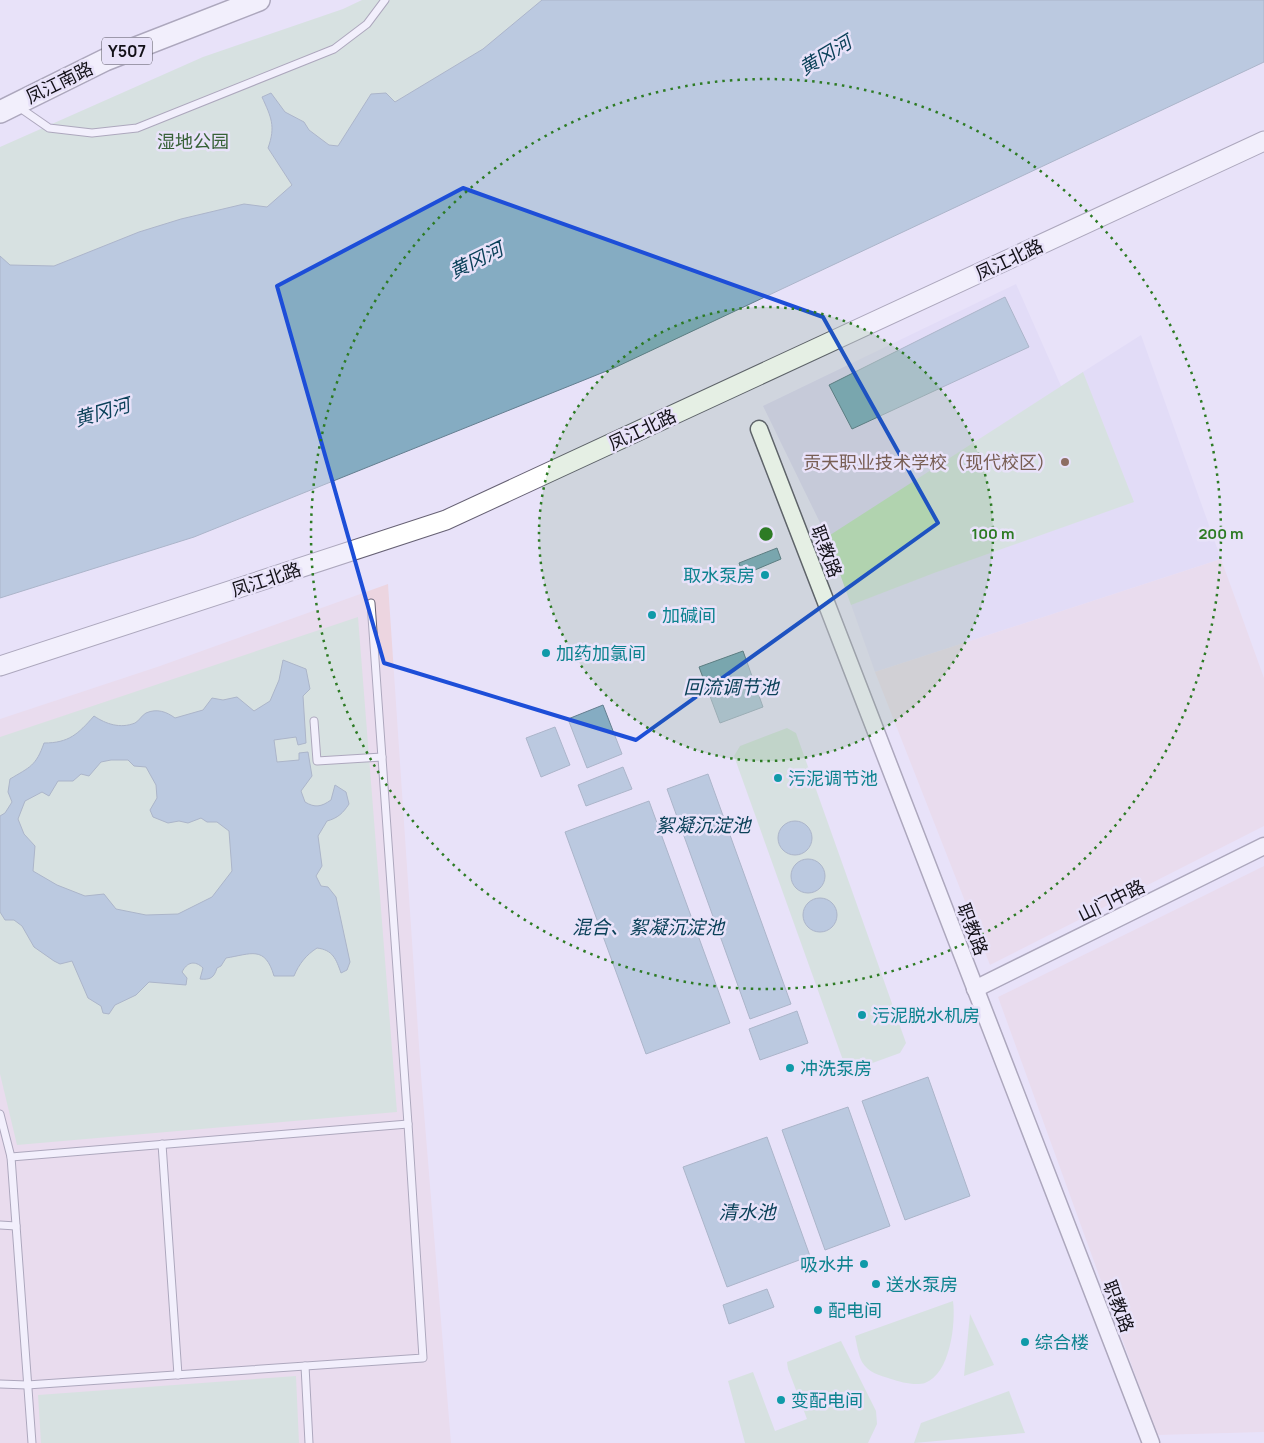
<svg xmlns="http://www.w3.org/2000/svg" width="1264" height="1443" font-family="Manrope,'Noto Sans SC',sans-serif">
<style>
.built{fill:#dcd5f3}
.industrial{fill:#ecd5e0}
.green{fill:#c4e0c3}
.water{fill:#85acc2;stroke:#637e8f;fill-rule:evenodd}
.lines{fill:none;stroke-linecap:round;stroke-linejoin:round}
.service-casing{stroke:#666174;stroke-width:9}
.tertiary-casing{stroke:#666174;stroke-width:19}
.secondary-casing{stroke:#666174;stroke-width:21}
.primary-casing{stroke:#666174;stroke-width:24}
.service{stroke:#fff;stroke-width:7}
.tertiary{stroke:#fff;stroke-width:16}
.secondary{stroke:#fff;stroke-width:19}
.primary{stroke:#fff;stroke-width:21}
.marked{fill:none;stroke:#1d4ed8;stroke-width:4;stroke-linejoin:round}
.ring{fill:none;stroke:#2d7b24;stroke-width:2.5;stroke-dasharray:2.5 5}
.education-dot{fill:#8d6e63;stroke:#e8e2f9;stroke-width:2}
.culture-dot{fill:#0f9aa8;stroke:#e8e2f9;stroke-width:2}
.labels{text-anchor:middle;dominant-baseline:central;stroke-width:5;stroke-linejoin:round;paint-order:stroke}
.shield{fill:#e8e2f9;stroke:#53505c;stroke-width:1}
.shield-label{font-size:16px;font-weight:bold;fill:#131118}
.street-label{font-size:18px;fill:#131118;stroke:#e8e2f9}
.park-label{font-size:18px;fill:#376137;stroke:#e8e2f9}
.education-label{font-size:18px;fill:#785e54;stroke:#e8e2f9;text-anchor:end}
.culture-label{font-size:18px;fill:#0d838f;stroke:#e8e2f9;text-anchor:start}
.water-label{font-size:19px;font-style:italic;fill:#0b4159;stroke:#e8e2f9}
.centre{fill:#2d7b24;stroke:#e8e2f9;stroke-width:2.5}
.ring-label{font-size:15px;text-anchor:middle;font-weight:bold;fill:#2d7b24;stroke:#e8e2f9;stroke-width:5;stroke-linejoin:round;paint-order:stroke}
</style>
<rect width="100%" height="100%" fill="#e8e2f9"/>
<path class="built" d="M1016 284 1061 386 1141 335 1221 559 875 672 827 537 763 406Z"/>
<g class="industrial">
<path d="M1221 559 1264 678V826L990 965 875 672Z"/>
<path d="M388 584 421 1075 451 1443H0V719L160 666Z"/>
<path d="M1264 866V1432L1157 1435 998 997Z"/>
</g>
<g class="green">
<path d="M362 0H542L483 49 395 102 371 94 338 146 329 145 309 130 304 122 285 112 271 93 262 97C271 117 276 126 268 148L292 185 267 207 244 204 181 219 139 232 54 266 9 265 0 256V147L203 57 343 9Z"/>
<path d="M1083 372 1134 502 934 573 851 605 827 537Z"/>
<path d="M358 617 397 1112 17 1145 0 1074V737Z"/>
<path d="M787 728 796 733 906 1043 900 1053 853 1070 844 1063 734 756 740 746Z"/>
<path d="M953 1301C956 1324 950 1374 925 1383 915 1386 900 1382 891 1379 879 1375 869 1373 862 1362 858 1354 857 1344 855 1336Z"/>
<path d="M970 1314 994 1365 964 1376Z"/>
<path d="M841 1341 876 1411 877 1424 868 1443H745L728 1381 753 1372 775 1431 807 1419 788 1369 787 1362Z"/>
<path d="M296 1376 299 1443H41L38 1395Z"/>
<path d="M1009 1391 1025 1433 914 1443 921 1423Z"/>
</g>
<g class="water">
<path d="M542 0H1264V62L614 368 194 537 0 598V256L10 265 54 266 139 232 181 219 244 204 267 207 292 185 268 148C276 126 271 117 262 97L271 93 285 112 304 122 309 130 329 145 338 146 371 94 386 93 395 102 483 49Z"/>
<path d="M1005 297 1029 347 852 429 829 385Z"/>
<path d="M777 548 781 559 743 575 739 563Z"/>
<path d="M743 651 763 707 720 723 699 667Z"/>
<path d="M283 660 306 669 310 689 303 696 306 743 298 745 296 737 274 740 277 762 299 760V753L308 752 312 776 301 791 305 802C315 808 321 807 331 800L335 785 346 792 349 804C343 813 338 818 327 821L318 836 322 866 316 876 321 886 328 887 336 897 350 962 347 970 341 973C336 959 333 950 317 948 306 955 299 964 294 976H274C265 945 251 954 226 958L221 966 217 968C214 978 210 980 200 979L203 968C195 960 187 962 182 972L187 978 186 985 149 982 136 995 115 1005 109 1014 103 1013 101 1006 88 998 72 961 60 964 54 961 34 947 22 926 14 920H5L0 912V816L5 813 12 802 8 792 10 779C30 767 36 766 44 743 69 743 78 734 94 716 106 724 120 729 135 723 139 721 142 715 146 713 157 708 167 712 175 718L203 710 212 698 223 700 237 697 254 711 270 701 279 680ZM111 760H128L134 766 146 767 156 785 157 798 150 810 153 817 168 823 179 821 188 823 201 818 207 822H217L229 831 232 871 212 897 178 914 146 915 116 909 104 894 85 896 57 885 33 871 35 846 24 834 18 819 25 801 42 792 49 796 58 781H73L81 774 89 776 101 762Z"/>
<path d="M603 705 622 754 587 768 568 719Z"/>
<path d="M555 727 570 765 541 777 526 738Z"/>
<path d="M623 767 632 789 586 806 578 785Z"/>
<path d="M708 774 791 1004 750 1019 667 789Z"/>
<path d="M649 801 730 1023 646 1054 565 832Z"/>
<circle cx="795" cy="838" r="17"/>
<circle cx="808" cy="876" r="17"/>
<circle cx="820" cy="915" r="17"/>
<path d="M797 1011 808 1043 760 1060 749 1029Z"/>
<path d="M928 1077 970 1196 905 1220 862 1101Z"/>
<path d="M848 1107 890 1226 825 1250 782 1130Z"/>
<path d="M767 1137 810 1256 727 1287 683 1167Z"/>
<path d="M767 1289 774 1307 729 1324 723 1305Z"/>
</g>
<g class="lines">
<defs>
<g id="service">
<path d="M23 110 49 128 92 133 137 128 334 49 367 24 385 0"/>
<path d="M314 721 317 761 382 757"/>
<path d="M0 1114 11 1157 32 1443"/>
<path d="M162 1144 178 1375"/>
<path d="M11 1157 408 1124"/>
<path d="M0 1225 16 1226"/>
<path d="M305 1366 309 1443"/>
<path d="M0 1384 27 1385 423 1358 408 1124 371 603"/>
</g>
<g id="tertiary">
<path d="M759 429 1151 1443"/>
<path d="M975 989 1264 846"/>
</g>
<path id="secondary" d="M0 666 446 520 1264 141"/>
<path id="primary" d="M0 112 105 60 259 0"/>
</defs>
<use href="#service" class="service-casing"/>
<use href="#tertiary" class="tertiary-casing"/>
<use href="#secondary" class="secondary-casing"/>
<use href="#primary" class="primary-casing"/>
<use href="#service" class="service"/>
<use href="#tertiary" class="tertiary"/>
<use href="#secondary" class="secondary"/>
<use href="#primary" class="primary"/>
</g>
<path d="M0 0H1264V1443H0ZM463 188 823 317 938 523 636 740 384 663 277 286Z" fill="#e8e2f9" fill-opacity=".55" fill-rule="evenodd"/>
<path class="marked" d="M463 188 823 317 938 523 636 740 384 663 277 286Z"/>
<circle cx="766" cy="534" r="227" fill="#2d7b24" fill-opacity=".12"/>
<g class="ring">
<circle cx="766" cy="534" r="227"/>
<circle cx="766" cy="534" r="455"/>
</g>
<circle class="education-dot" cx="1065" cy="462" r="5"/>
<g class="culture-dot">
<circle cx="765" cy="575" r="5"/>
<circle cx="652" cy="615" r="5"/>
<circle cx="546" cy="653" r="5"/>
<circle cx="778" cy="778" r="5"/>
<circle cx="862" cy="1015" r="5"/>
<circle cx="790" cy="1068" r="5"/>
<circle cx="864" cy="1264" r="5"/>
<circle cx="876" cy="1284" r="5"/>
<circle cx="818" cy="1310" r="5"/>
<circle cx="1025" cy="1342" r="5"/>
<circle cx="781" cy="1400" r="5"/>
</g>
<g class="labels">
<rect class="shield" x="102" y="37.5" width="50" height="27" rx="4"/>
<g class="shield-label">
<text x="127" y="51">Y507</text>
</g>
<g class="street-label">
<text transform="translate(59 82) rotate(-26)">凤江南路</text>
<text transform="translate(1009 259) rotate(-25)">凤江北路</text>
<text transform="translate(642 429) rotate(-25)">凤江北路</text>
<text transform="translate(827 551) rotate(69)">职教路</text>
<text transform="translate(266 579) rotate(-18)">凤江北路</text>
<text transform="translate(1111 900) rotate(-26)">山门中路</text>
<text transform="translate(973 929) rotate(69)">职教路</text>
<text transform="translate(1119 1306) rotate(69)">职教路</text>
</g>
<g class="park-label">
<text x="193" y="141">湿地公园</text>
</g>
<g class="education-label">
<text x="1055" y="462">贡天职业技术学校（现代校区）</text>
</g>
<g class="culture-label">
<text x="755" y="575" text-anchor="end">取水泵房</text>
<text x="662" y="615">加碱间</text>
<text x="556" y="653">加药加氯间</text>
<text x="788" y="778">污泥调节池</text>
<text x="872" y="1015">污泥脱水机房</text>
<text x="800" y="1068">冲洗泵房</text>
<text x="854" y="1264" text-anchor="end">吸水井</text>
<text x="886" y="1284">送水泵房</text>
<text x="828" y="1310">配电间</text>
<text x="1035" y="1342">综合楼</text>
<text x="791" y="1400">变配电间</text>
</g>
<g class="water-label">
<text transform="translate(825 55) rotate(-31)">黄冈河</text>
<text transform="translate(476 260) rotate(-26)">黄冈河</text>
<text transform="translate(102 412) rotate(-16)">黄冈河</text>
<text x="731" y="687">回流调节池</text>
<text x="703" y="825">絮凝沉淀池</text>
<text x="648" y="927">混合、絮凝沉淀池</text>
<text x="747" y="1212">清水池</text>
</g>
</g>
<circle cx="766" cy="534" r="8" class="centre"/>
<g class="ring-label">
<text x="993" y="539">100 m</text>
<text x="1221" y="539">200 m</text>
</g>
</svg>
